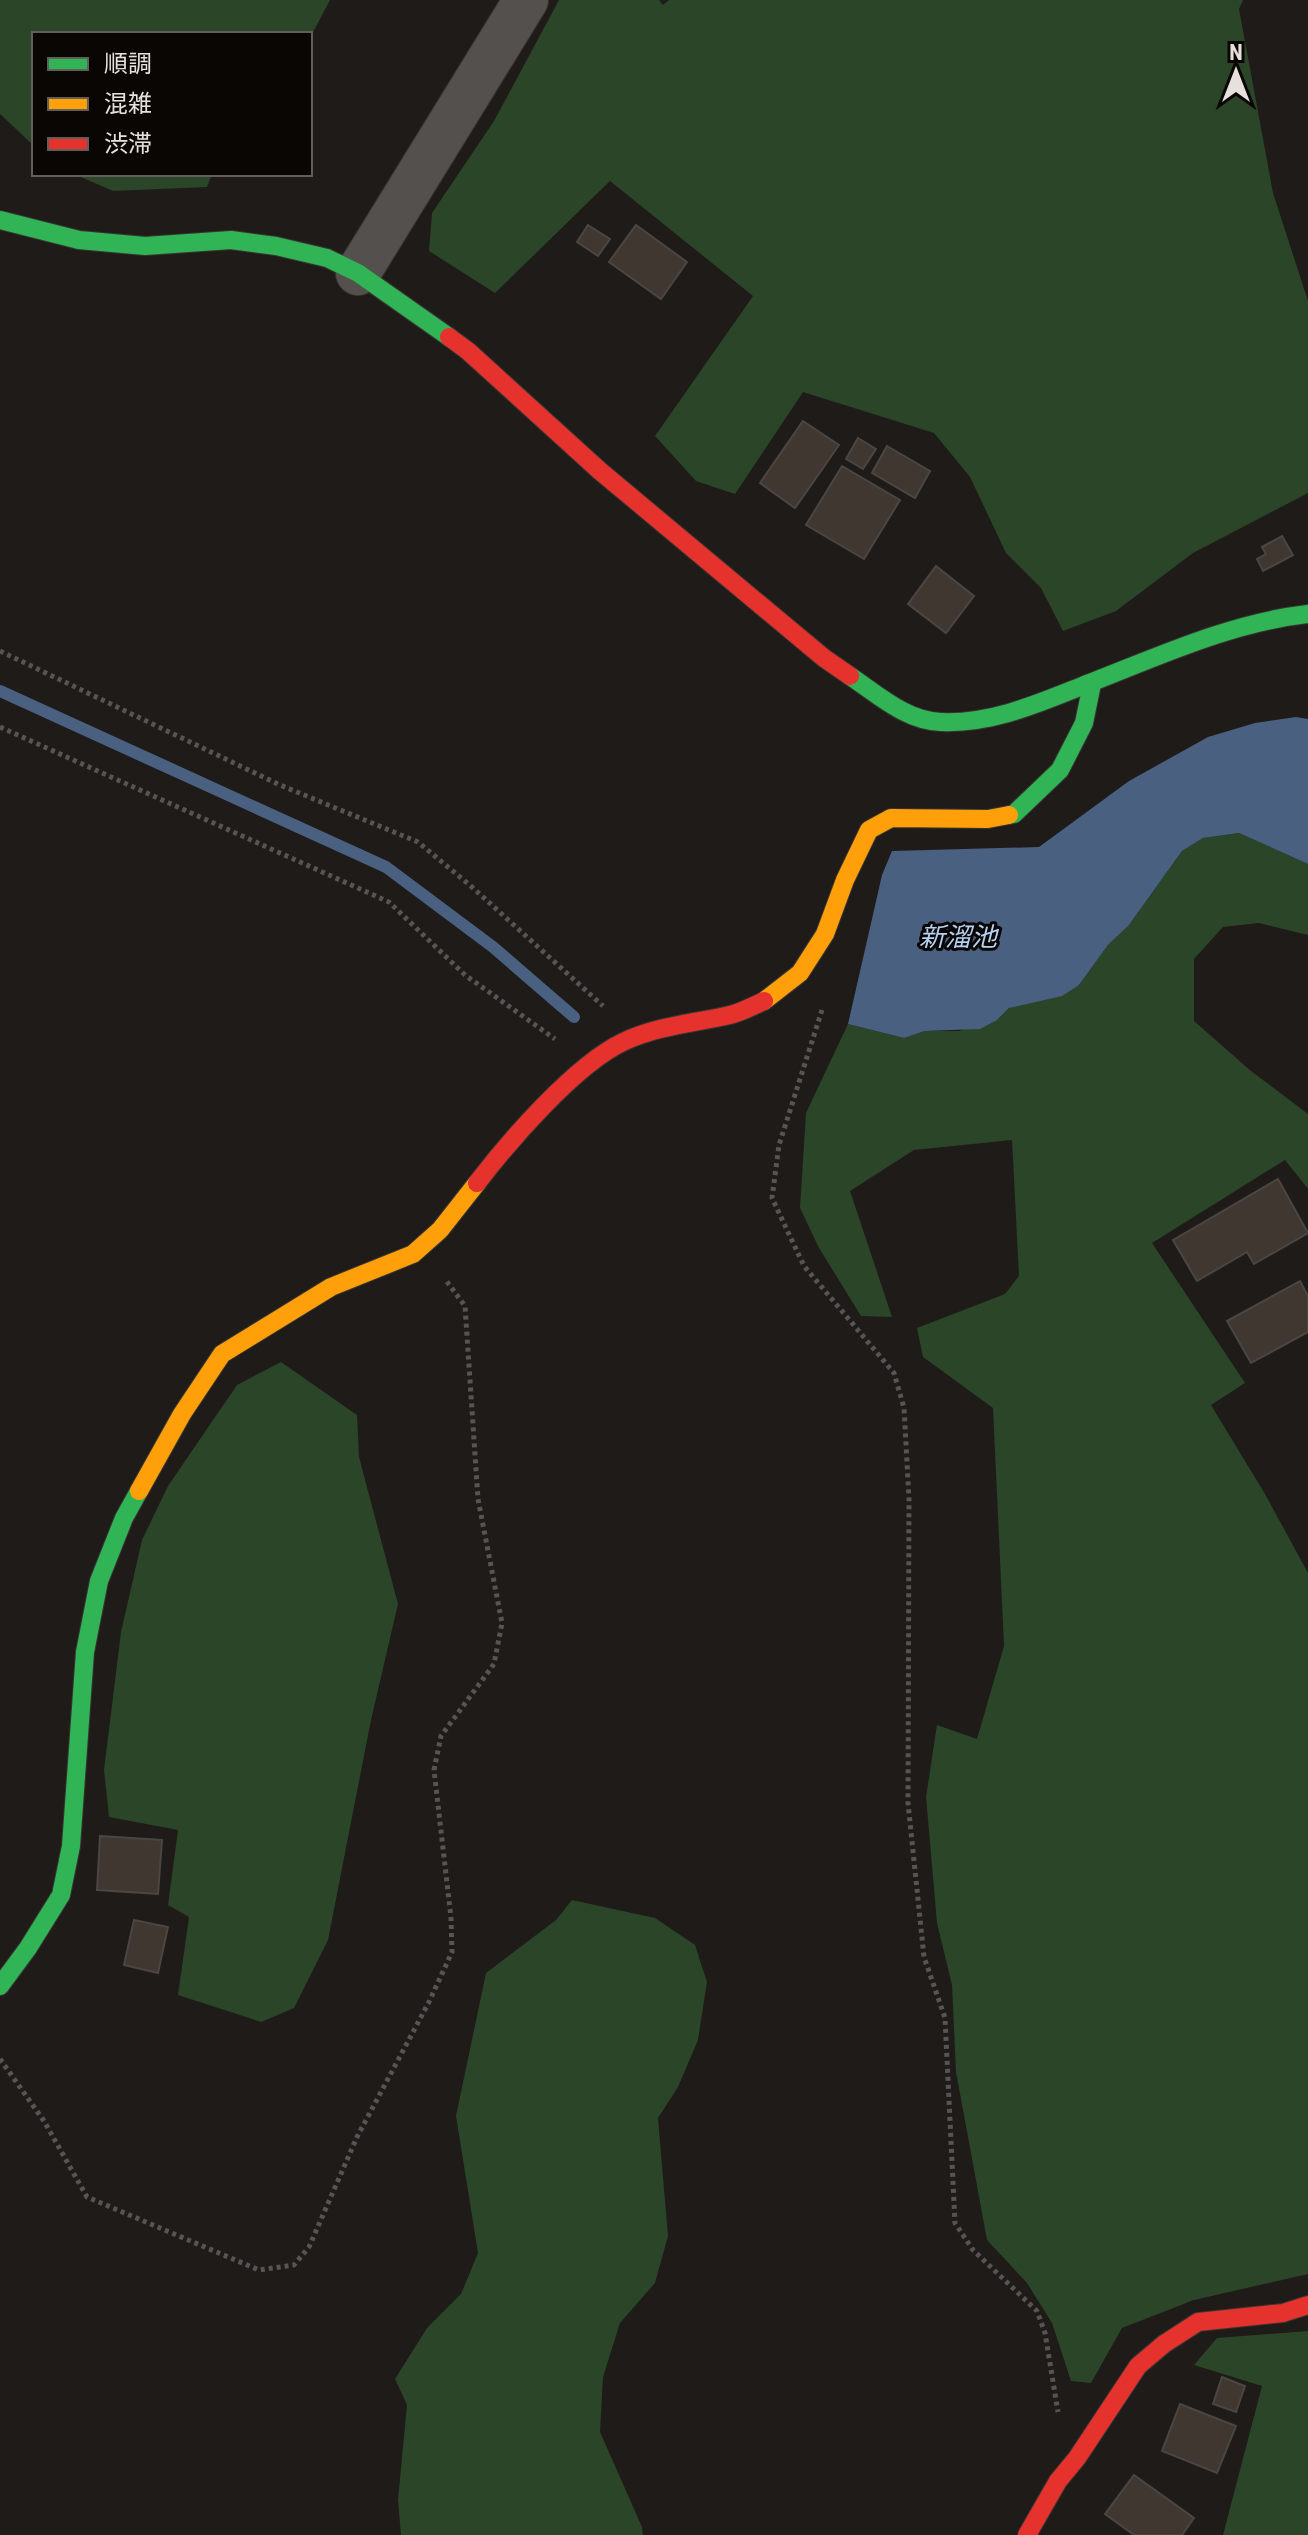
<svg xmlns="http://www.w3.org/2000/svg" width="1308" height="2535" font-family="'Roboto Condensed','Noto Sans JP',sans-serif">
<style>
.forest{fill:#2a4528}
.water{fill:#496081}
.lines{fill:none;stroke-linecap:round;stroke-linejoin:round}
.stream{stroke:#496081;stroke-width:12}
.building{fill:#403730;stroke:#4a4644;stroke-width:2}
.street-casing{stroke:#383533;stroke-width:46}
.fast-casing{stroke:#383533;stroke-width:20}
.slow-casing{stroke:#383533;stroke-width:20}
.jam-casing{stroke:#383533;stroke-width:20}
.path{stroke:#575553;stroke-width:5;stroke-dasharray:4 4;stroke-linecap:butt}
.street{stroke:#53504d;stroke-width:44}
.fast{stroke:#30b455;stroke-width:18}
.slow{stroke:#ff9f0a;stroke-width:18}
.jam{stroke:#e5322d;stroke-width:18}
.labels{text-anchor:middle;dominant-baseline:central;stroke-width:6;stroke-linejoin:round;paint-order:stroke}
.water-label{font-size:26px;font-style:italic;fill:#b6d0f3;stroke:#090604}
</style>
<rect width="100%" height="100%" fill="#1f1b18"/>
<g class="forest">
<path d="M0 0H330L310 38V34H34V146L0 114Z"/>
<path d="M559 0H659L663 5 669 0H1243L1239 9 1273 193 1308 301V493L1193 553 1116 611 1063 631 1041 588 1006 553 970 477 934 433 803 392 735 494 696 481 655 436 753 296 610 181 495 293 429 251 432 213 494 121Z"/>
<path d="M74 174H212L207 187 113 191Z"/>
<path d="M1239 833 1308 864V935L1259 923 1223 927 1194 959V1021L1251 1071 1308 1114V1189L1285 1160 1152 1243 1245 1383 1211 1405 1265 1494 1308 1573V2274L1194 2300 1122 2328 1091 2383 1071 2381 1052 2323 1027 2283 987 2240 956 2072 952 1985 937 1923 926 1797 937 1725 977 1739 1004 1646 993 1408 923 1357 917 1328 1005 1294 1019 1276 1012 1140 914 1150 850 1191 892 1317 861 1316 819 1248 800 1208 806 1113 848 1024 904 1038 925 1031H959L997 1020 1009 1008 1079 985 1108 945 1129 925 1182 851 1203 838Z"/>
<path d="M281 1362 357 1415 359 1457 398 1604 371 1720 328 1940 294 2008 261 2022 178 1995 189 1917 168 1905 178 1830 109 1817 104 1770 121 1632 142 1540 168 1486 237 1385Z"/>
<path d="M572 1900 655 1918 695 1945 707 1982 698 2040 678 2087 658 2118 668 2236 655 2283 620 2323 603 2377 600 2432 642 2527 643 2535H401L398 2500 407 2405 395 2379 427 2328 461 2294 478 2253 456 2116 486 1973 556 1920Z"/>
<path d="M1308 2331V2535H1223L1262 2386 1194 2365 1217 2338Z"/>
</g>
<path class="water" d="M1296 717 1308 719V864L1239 833 1203 838 1182 851 1129 925 1108 945 1079 985 1062 996 1009 1008 997 1020 980 1029 925 1031 904 1038 848 1024 882 875 892 851 1039 847 1129 781 1208 737 1255 723Z"/>
<g class="lines">
<path class="stream" d="M0 691 386 867 493 947 574 1017"/>
</g>
<g class="building">
<path d="M588 225 610 239 598 256 577 242Z"/>
<path d="M636 225 687 262 661 299 609 262Z"/>
<path d="M803 421 839 445 795 508 760 483Z"/>
<path d="M858 438 876 449 863 469 846 459Z"/>
<path d="M887 446 930 471 915 498 872 473Z"/>
<path d="M842 466 900 500 864 559 806 525Z"/>
<path d="M1282 536 1293 555 1263 571 1257 559 1266 554 1262 547Z"/>
<path d="M936 566 974 596 946 633 908 604Z"/>
<path d="M1278 1179 1308 1233 1254 1264 1247 1252 1197 1281 1173 1240Z"/>
<path d="M1300 1281 1308 1296V1332L1251 1363 1227 1321Z"/>
<path d="M100 1836 162 1840 158 1894 97 1890Z"/>
<path d="M134 1920 168 1927 158 1973 124 1965Z"/>
<path d="M1222 2377 1245 2386 1236 2412 1213 2404Z"/>
<path d="M1180 2404 1236 2426 1217 2473 1162 2451Z"/>
<path d="M1134 2475 1194 2518 1182 2535H1134L1105 2514Z"/>
</g>
<g class="lines">
<defs>
<path id="street" d="M358 273 526 0"/>
<g id="fast">
<path d="M0 220 79 240 145 246 231 240 276 246 327 258 358 273 449 337"/>
<path d="M850 676C877 694 906 721 941 722 991 724 1037 704 1082 686 1155 658 1229 623 1308 614"/>
<path d="M1009 815 1014 814 1060 770 1084 723 1092 684"/>
<path d="M0 1986 28 1948 61 1895 71 1846 85 1652 99 1581 124 1518 139 1491"/>
</g>
<g id="slow">
<path d="M764 1001 800 973 825 934 845 880 869 830 891 818 988 819 1009 815"/>
<path d="M139 1491 182 1414 222 1354 331 1287 413 1254 440 1230 477 1183"/>
</g>
<g id="jam">
<path d="M449 337 468 351 600 471 824 658 850 676"/>
<path d="M477 1183C510 1140 575 1065 623 1042 656 1026 695 1023 730 1015 742 1012 753 1006 764 1001"/>
<path d="M1027 2535 1058 2481 1077 2458 1138 2366 1164 2344 1198 2322 1283 2313 1308 2305"/>
</g>
</defs>
<use href="#street" class="street-casing"/>
<use href="#fast" class="fast-casing"/>
<use href="#slow" class="slow-casing"/>
<use href="#jam" class="jam-casing"/>
<g class="path">
<path d="M0 651 280 785 418 842 472 887 603 1006"/>
<path d="M0 727 389 902 465 975 555 1039"/>
<path d="M822 1010 779 1145 772 1198 804 1266 894 1373 904 1408 909 1499 908 1803 924 1957 945 2018 955 2223 973 2250 1037 2311 1045 2333 1058 2412"/>
<path d="M0 2059 44 2121 87 2197 259 2270 294 2265 309 2247 357 2137 429 2002 452 1952 451 1918 434 1770 441 1736 494 1664 502 1623 478 1499 465 1306 445 1279"/>
</g>
<use href="#street" class="street"/>
<use href="#fast" class="fast"/>
<use href="#slow" class="slow"/>
<use href="#jam" class="jam"/>
</g>
<g class="labels">
<g class="water-label">
<text x="958" y="937">新溜池</text>
</g>
</g>
<rect x="32" y="32" width="280" height="144" fill="#090604" stroke="#625e5b" stroke-width="2"/>
<rect x="48" y="58" width="40" height="12" fill="#30b455" stroke="#625e5b" stroke-width="2"/>
<text x="104" y="72" font-size="24" fill="#e7e1dd">順調</text>
<rect x="48" y="98" width="40" height="12" fill="#ff9f0a" stroke="#625e5b" stroke-width="2"/>
<text x="104" y="112" font-size="24" fill="#e7e1dd">混雑</text>
<rect x="48" y="138" width="40" height="12" fill="#e5322d" stroke="#625e5b" stroke-width="2"/>
<text x="104" y="152" font-size="24" fill="#e7e1dd">渋滞</text>
<g transform="translate(1236 72)" stroke="#090604" stroke-width="6" paint-order="stroke">
<path d="M0-6L14 30L0 20L-14 30Z" fill="#e7e1dd"/>
<text y="-12" font-size="22" font-weight="bold" text-anchor="middle" fill="#e7e1dd">N</text>
</g>
</svg>
